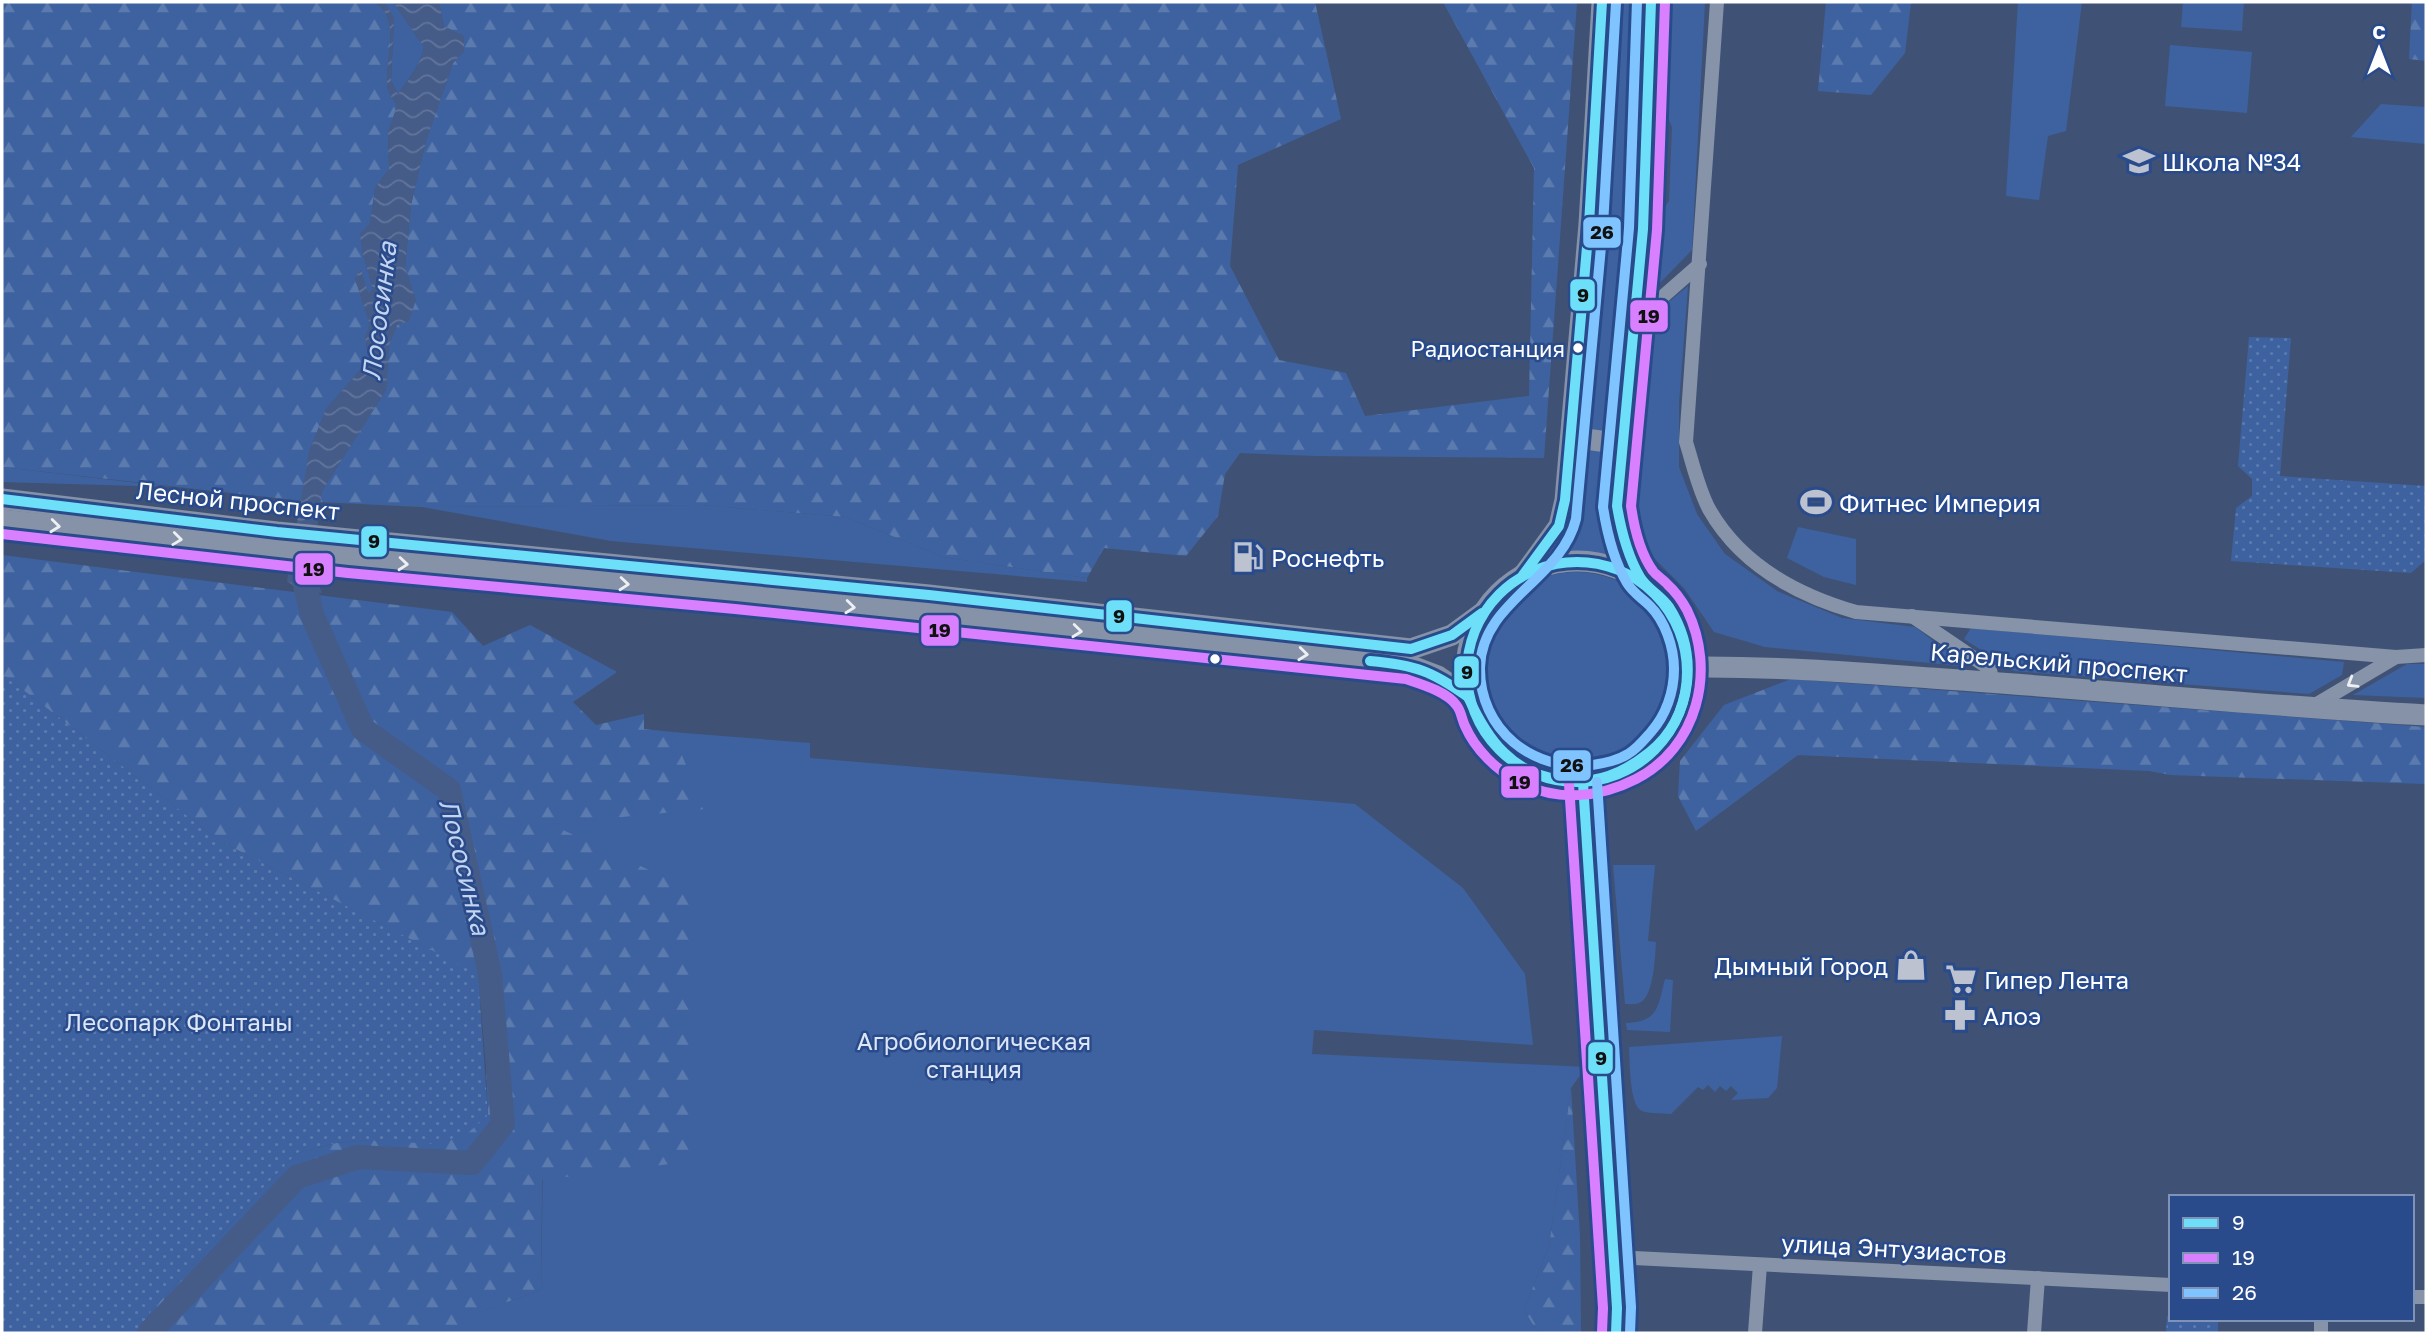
<svg xmlns="http://www.w3.org/2000/svg" width="2428" height="1335" font-family="'Golos Text',sans-serif">
<style>
.green{fill:#3e62a0}
.forest{fill:url(#forest-firs)}
.park{fill:url(#park-dots)}
.water{fill:url(#water-waves)}
.lines{fill:none;stroke-linecap:round;stroke-linejoin:round}
.river{stroke:#455c89;stroke-width:24}
.street{stroke:#8693a9;stroke-width:14}
.secondary{stroke:#818ea5;stroke-width:19}
.primary{stroke:#8592a7;stroke-width:21}
.bus-1-casing{stroke:#294b8b;stroke-width:16}
.bus-2-casing{stroke:#294b8b;stroke-width:16}
.bus-3-casing{stroke:#294b8b;stroke-width:16}
.bus-1{stroke:#6ddff8;stroke-width:10}
.bus-2{stroke:#d880ff;stroke-width:10}
.bus-3{stroke:#80c4ff;stroke-width:10}
.oneway{stroke:#edeff2}
.bus-dot{fill:#fff;stroke:#294b8b;stroke-width:2.5}
.labels{text-anchor:middle;dominant-baseline:central;stroke-width:5;stroke-linejoin:round;paint-order:stroke}
.bus-label{font-size:22px;fill:#fff;stroke:#294b8b;text-anchor:end}
.poi-label{font-size:24px;fill:#fff;stroke:#294b8b;text-anchor:start}
.street-label{font-size:24px;fill:#fff;stroke:#294b8b}
.park-label{font-size:24px;fill:#dce6f7;stroke:#294b8b}
.water-label{font-size:26px;font-style:italic;fill:#c4d4f0;stroke:#294b8b}
.line-badge{stroke:#294b8b;stroke-width:2.5}
.pale-badge-label{font-size:19px;text-anchor:middle;font-weight:bold;fill:#111}
</style>
<defs>
<pattern id="forest-firs" width="22" height="20" patternUnits="userSpaceOnUse" patternTransform="scale(1.75)"><rect width="22" height="20" fill="#3e62a0"/><path d="M5 1l3.5 6h-7zM16 11l3.5 6h-7z" fill="#5b7aae"/></pattern>
<pattern id="park-dots" width="8" height="8" patternUnits="userSpaceOnUse" patternTransform="scale(1.75)"><rect width="8" height="8" fill="#3e62a0"/><path d="M2 2h.1M6 6h.1" fill="none" stroke="#5b7aae" stroke-width="1.8" stroke-linecap="round"/></pattern>
<pattern id="water-waves" width="16" height="10" patternUnits="userSpaceOnUse" patternTransform="scale(1.75)"><rect width="16" height="10" fill="#455c89"/><path d="M0 5q4-4 8 0t8 0" fill="none" stroke="#61749b"/></pattern>
</defs>
<rect width="100%" height="100%" fill="#3f5275"/>
<g class="green">
<path d="M384 2H393L424 47C420 66 409 79 398 94L391 80 394 18Z"/>
<path d="M1612 2H1641L1631 212 1603 498 1605 527 1617 560 1585 551 1553 553 1569 527 1576 497 1601 207Z"/>
<path d="M1665 2H1705L1692 250 1652 291 1656 221 1669 201 1672 127 1661 102Z"/>
<path d="M2018 2H2082L2066 131 2048 136 2039 200 2006 196Z"/>
<path d="M2183 2H2244L2242 31 2181 27Z"/>
<path d="M2170 45 2252 52 2247 113 2165 106Z"/>
<path d="M2381 104 2426 107V144L2351 137Z"/>
<path d="M1688 286 1679 403V467L1697 514 1725 554 1777 591 1842 618 1915 627 1956 658 1961 666 1765 647 1714 632 1684 588 1641 545 1630 518 1647 320Z"/>
<path d="M2 467 172 487 2 482Z"/>
<path d="M700 505 846 517 943 557 1087 578V582L611 541 422 507Z"/>
<path d="M1798 527 1856 539V585L1824 577 1787 558Z"/>
<circle cx="1576" cy="672" r="100"/>
<path d="M1971 628 2344 662 2342 675 2309 694 2014 671 1964 639Z"/>
<path d="M2407 664H2426V698L2353 695Z"/>
<path d="M672 732 810 743V758L1355 804 1463 888 1525 974 1533 1045 1314 1030 1312 1054 1586 1067 1571 1088 1549 1246 1524 1310 1538 1333H461L456 1320 541 1290 548 824 704 808Z"/>
<path d="M1613 865H1655L1648 941 1656 942C1655 956 1654 994 1641 1002 1637 1005 1629 1004 1625 1004Z"/>
<path d="M1665 979 1673 980 1670 1032 1627 1030 1626 1023C1659 1022 1658 1006 1665 979Z"/>
<path d="M1782 1036 1777 1088 1768 1098 1731 1100 1738 1093 1731 1086 1726 1091 1720 1086 1715 1092 1708 1085 1703 1090 1698 1087 1671 1114C1662 1113 1650 1114 1642 1111 1629 1106 1630 1061 1629 1047Z"/>
</g>
<g class="forest">
<path d="M2 2H374C402 17 385 60 387 86 388 92 393 99 397 106L388 133 389 169 375 188 370 223 362 251 373 289 368 294 355 278 370 325 365 337 369 360 326 409 309 452 303 501 2 467Z"/>
<path d="M439 2H1315L1341 119 1238 165 1230 266 1279 360 1346 373 1365 416 1529 396 1534 168 1443 2H1577L1544 458 1318 456 1240 453 1225 474 1218 516 1186 556 1104 548 1087 578 943 557 846 517 700 505 422 507 320 502 322 491 386 390 389 345 397 325 416 301 405 267 411 205 426 141 453 63 464 51V36L444 27Z"/>
<path d="M1826 2H1911L1905 53 1871 95 1818 91Z"/>
<path d="M2412 2H2426V61L2409 59Z"/>
<path d="M2 555 452 612 483 646 530 625 617 672 573 702 596 725 644 714V729L672 732 705 809 550 824 692 890 694 1161 542 1180 541 1290 457 1320 461 1333H136L151 1311 262 1189 297 1153 336 1143 369 1140 434 1143 488 1115C486 1068 486 1019 475 973L220 841 2 674Z"/>
<path d="M1791 679 2426 727V784L2171 775 2149 771 1798 755 1696 831 1678 796 1680 761 1724 705Z"/>
<path d="M1571 1088 1580 1237 1581 1333H1538L1524 1310 1549 1246Z"/>
</g>
<g class="park">
<path d="M2249 337 2291 338 2280 476 2426 486V560L2411 573 2231 561 2236 508 2252 496V479L2238 466Z"/>
<path d="M2 674 220 841 476 973 479 988 488 1115 467 1134 434 1144 369 1140 336 1143 297 1153 262 1189 151 1311 136 1333H2Z"/>
<path d="M2167 1316H2171V1319H2218V1333H2166Z"/>
</g>
<path class="water" d="M374 2H384L394 18 391 80 398 94C410 79 420 66 424 47L393 2H439L444 26 464 36V51L453 63 426 141 411 205 405 267 416 300 409 321 397 325 389 345 386 390 322 491 312 569 322 593 298 589 287 581 309 452 326 409 369 360 365 337 370 325 355 278 361 269 368 293 373 289 362 251 360 234 370 223 375 188 389 169 388 133 397 106C393 99 388 93 387 86 385 60 402 17 374 2Z"/>
<g class="lines">
<path class="river" d="M149 1333 297 1177 358 1157 472 1163 503 1124 490 974 449 790 363 729 313 617 303 578 305 558"/>
<g class="street">
<path d="M1717 2 1686 442C1693 464 1698 488 1709 509 1740 564 1797 595 1856 612L2396 657 2426 655"/>
<path d="M1635 321 1700 264"/>
<path d="M1912 616 1990 669 1992 682"/>
<path d="M2310 708 2396 657"/>
<path d="M1614 1257 2171 1285"/>
<path d="M2412 1297H2426"/>
<path d="M1755 1333 1760 1265"/>
<path d="M2034 1333 2038 1278"/>
<path d="M2321 1333V1319"/>
</g>
<path class="secondary" d="M1583 783 1597 1018 1617 1308 1616 1333"/>
<g class="primary">
<path d="M1572 422 1586 439 1607 442 1623 429"/>
<path d="M2 499 277 532 929 595 1411 649 1452 635 1482 613"/>
<path d="M2 520 350 559 736 595 1409 665 1438 676 1468 697"/>
<circle cx="1577" cy="672" r="111"/>
<path d="M1524 574 1559 526 1565 500 1589 224 1602 2"/>
<path d="M1641 579 1620 528 1617 506 1643 229 1651 2"/>
<path d="M1688 667C1769 666 1849 672 1931 678 2096 689 2261 706 2426 715"/>
</g>
<defs>
<g id="bus-1">
<path d="M2 499 277 532 929 595 1411 649 1452 635 1482 613"/>
<circle cx="1577" cy="672" r="110"/>
<path d="M1523 575 1559 526 1565 500 1589 224 1602 2"/>
<path d="M1370 661C1415 665 1432 671 1468 697"/>
<path d="M1468 697C1488 740 1512 774 1562 780 1596 785 1624 773 1650 752 1693 716 1699 654 1669 607 1661 595 1647 589 1640 577 1627 555 1621 530 1617 506L1643 229 1651 2"/>
<path d="M1583 783 1617 1308 1616 1333"/>
</g>
<g id="bus-2">
<path d="M2 534 348 573 735 609 1406 679C1421 684 1448 692 1457 706 1461 711 1462 720 1465 726 1475 749 1496 770 1519 782 1556 802 1599 798 1636 779 1697 748 1717 671 1687 610 1682 601 1676 592 1668 585 1664 580 1657 576 1653 571 1640 553 1634 527 1631 506L1657 230 1665 2"/>
<path d="M1569 784 1603 1308 1602 1332"/>
</g>
<g id="bus-3">
<path d="M1616 3 1603 225 1576 519C1561 580 1482 601 1480 667 1479 730 1533 772 1592 765 1604 763 1617 761 1628 754 1637 749 1644 740 1651 732 1666 715 1674 692 1674 669 1674 647 1665 621 1650 606 1642 598 1633 593 1627 583 1614 561 1607 533 1603 507L1629 228 1637 2"/>
<path d="M1597 782 1631 1307 1630 1333"/>
</g>
</defs>
<use href="#bus-1" class="bus-1-casing"/>
<use href="#bus-2" class="bus-2-casing"/>
<use href="#bus-3" class="bus-3-casing"/>
<use href="#bus-1" class="bus-1"/>
<use href="#bus-2" class="bus-2"/>
<use href="#bus-3" class="bus-3"/>
</g>
<defs><path id="oneway-chevron" d="M-2-3.5L2.5 0L-2 3.5" fill="none" stroke-width="1.6" stroke-linecap="round" stroke-linejoin="round" transform="scale(1.75)"/></defs>
<g class="oneway">
<use href="#oneway-chevron" transform="translate(55 526) rotate(6)"/>
<use href="#oneway-chevron" transform="translate(177 539) rotate(7)"/>
<use href="#oneway-chevron" transform="translate(403 564) rotate(5)"/>
<use href="#oneway-chevron" transform="translate(624 584) rotate(5)"/>
<use href="#oneway-chevron" transform="translate(850 607) rotate(6)"/>
<use href="#oneway-chevron" transform="translate(1077 631) rotate(6)"/>
<use href="#oneway-chevron" transform="translate(1303 654) rotate(6)"/>
<use href="#oneway-chevron" transform="translate(2352 683) rotate(149)"/>
</g>
<defs>
<symbol id="school-bare" viewBox="-9 -9 18 18"><path d="M0-5L7-2L0 1L-7-2ZM-4 1L0 2.5L4 1V4Q0 6-4 4Z" fill="#bcc2cf" stroke="#294b8b" stroke-width="2.5" paint-order="stroke"/></symbol>
<symbol id="stadium-bare" viewBox="-9 -9 18 18"><path d="M0-5a6.5 5 0 1 0 0 10a6.5 5 0 1 0 0-10ZM-3.5-1.8h7v3.6h-7Z" fill="#bcc2cf" stroke="#294b8b" stroke-width="2.5" paint-order="stroke"/></symbol>
<symbol id="fuel-bare" viewBox="-9 -9 18 18"><path d="M-5.5-6h7V0h2V4h1.3V-2.5L3-4.5l.8-.8L6-3V5H2.5V1h-1V6h-7ZM-4.2-4.7v3.2H.2V-4.7Z" fill="#bcc2cf" stroke="#294b8b" stroke-width="2.5" paint-order="stroke"/></symbol>
<symbol id="shop-bare" viewBox="-9 -9 18 18"><path d="M-5-2.5h2.3a2.7 3.5 0 0 1 5.4 0H5L5.5 6h-11ZM-1.5-2.5h3a1.5 2.3 0 0 0-3 0Z" fill="#bcc2cf" stroke="#294b8b" stroke-width="2.5" paint-order="stroke"/></symbol>
<symbol id="supermarket-bare" viewBox="-9 -9 18 18"><path d="M-6-5.5h2.5l.6 2H6L4.5 2H-2.5L-4.4-4H-6ZM-1.5 3.2a1.3 1.3 0 1 0 .1 0ZM3 3.2a1.3 1.3 0 1 0 .1 0Z" fill="#bcc2cf" stroke="#294b8b" stroke-width="2.5" paint-order="stroke"/></symbol>
<symbol id="pharmacy-bare" viewBox="-9 -9 18 18"><path d="M-2-6h4v4h4v4h-4v4h-4v-4h-4v-4h4Z" fill="#bcc2cf" stroke="#294b8b" stroke-width="2.5" paint-order="stroke"/></symbol>
</defs>
<g fill-rule="evenodd">
<use href="#school-bare" x="2117" y="139" width="44" height="44"/>
<use href="#stadium-bare" x="1794" y="480" width="44" height="44"/>
<use href="#fuel-bare" x="1226" y="535" width="44" height="44"/>
<use href="#shop-bare" x="1889" y="943" width="44" height="44"/>
<use href="#supermarket-bare" x="1939" y="957" width="44" height="44"/>
<use href="#pharmacy-bare" x="1938" y="993" width="44" height="44"/>
</g>
<g class="bus-dot">
<circle cx="1578" cy="348" r="6"/>
<circle cx="1215" cy="659" r="6"/>
</g>
<g class="labels">
<g class="bus-label">
<text x="1565" y="348">Радиостанция</text>
</g>
<g class="poi-label">
<text x="2162" y="161">Школа №34</text>
<text x="1839" y="502">Фитнес Империя</text>
<text x="1271" y="557">Роснефть</text>
<text x="1888" y="965" text-anchor="end">Дымный Город</text>
<text x="1984" y="979">Гипер Лента</text>
<text x="1983" y="1015">Алоэ</text>
</g>
<g class="street-label">
<text transform="translate(238 500) rotate(6)">Лесной проспект</text>
<text transform="translate(2059 662) rotate(5)">Карельский проспект</text>
<text transform="translate(1894 1248) rotate(3)">улица Энтузиастов</text>
</g>
<g class="park-label">
<text x="179" y="1021">Лесопарк Фонтаны</text>
<text x="974" y="1040">Агробиологическая<tspan x="974" dy="28">станция</tspan></text>
</g>
<g class="water-label">
<text transform="translate(379 311) rotate(-83)">Лососинка</text>
<text transform="translate(465 867) rotate(76)">Лососинка</text>
</g>
</g>
<g class="line-badge">
<rect x="1582" y="216" width="40" height="33" rx="7" fill="#80c4ff"/>
<rect x="1569" y="278" width="27" height="34" rx="7" fill="#6ddff8"/>
<rect x="1629" y="299" width="40" height="34" rx="7" fill="#d880ff"/>
<rect x="360" y="525" width="28" height="33" rx="7" fill="#6ddff8"/>
<rect x="294" y="552" width="40" height="34" rx="7" fill="#d880ff"/>
<rect x="1105" y="599" width="28" height="34" rx="7" fill="#6ddff8"/>
<rect x="920" y="614" width="40" height="33" rx="7" fill="#d880ff"/>
<rect x="1453" y="655" width="27" height="34" rx="7" fill="#6ddff8"/>
<rect x="1552" y="749" width="40" height="33" rx="7" fill="#80c4ff"/>
<rect x="1500" y="765" width="40" height="34" rx="7" fill="#d880ff"/>
<rect x="1587" y="1041" width="27" height="34" rx="7" fill="#6ddff8"/>
</g>
<g class="pale-badge-label">
<text x="1602" y="239">26</text>
<text x="1583" y="302">9</text>
<text x="1649" y="323">19</text>
<text x="374" y="548">9</text>
<text x="314" y="576">19</text>
<text x="1119" y="623">9</text>
<text x="940" y="637">19</text>
<text x="1467" y="679">9</text>
<text x="1572" y="772">26</text>
<text x="1520" y="789">19</text>
<text x="1601" y="1065">9</text>
</g>
<rect width="2428" height="1335" fill="none" stroke="#ffffff" stroke-width="7"/>
<rect x="2169" y="1195" width="245" height="126" fill="#294b8b" stroke="#7f93b9" stroke-width="2"/>
<rect x="2183" y="1218" width="35" height="10" fill="#6ddff8" stroke="#7f93b9" stroke-width="2"/>
<text x="2232" y="1230" font-size="21" fill="#ffffff">9</text>
<rect x="2183" y="1253" width="35" height="10" fill="#d880ff" stroke="#7f93b9" stroke-width="2"/>
<text x="2232" y="1265" font-size="21" fill="#ffffff">19</text>
<rect x="2183" y="1288" width="35" height="10" fill="#80c4ff" stroke="#7f93b9" stroke-width="2"/>
<text x="2232" y="1300" font-size="21" fill="#ffffff">26</text>
<g transform="translate(2379 49)" stroke="#294b8b" stroke-width="5" paint-order="stroke">
<path d="M0-5L12 26L0 18L-12 26Z" fill="#ffffff"/>
<text y="-10" font-size="19" font-weight="bold" text-anchor="middle" fill="#ffffff">С</text>
</g>
</svg>
